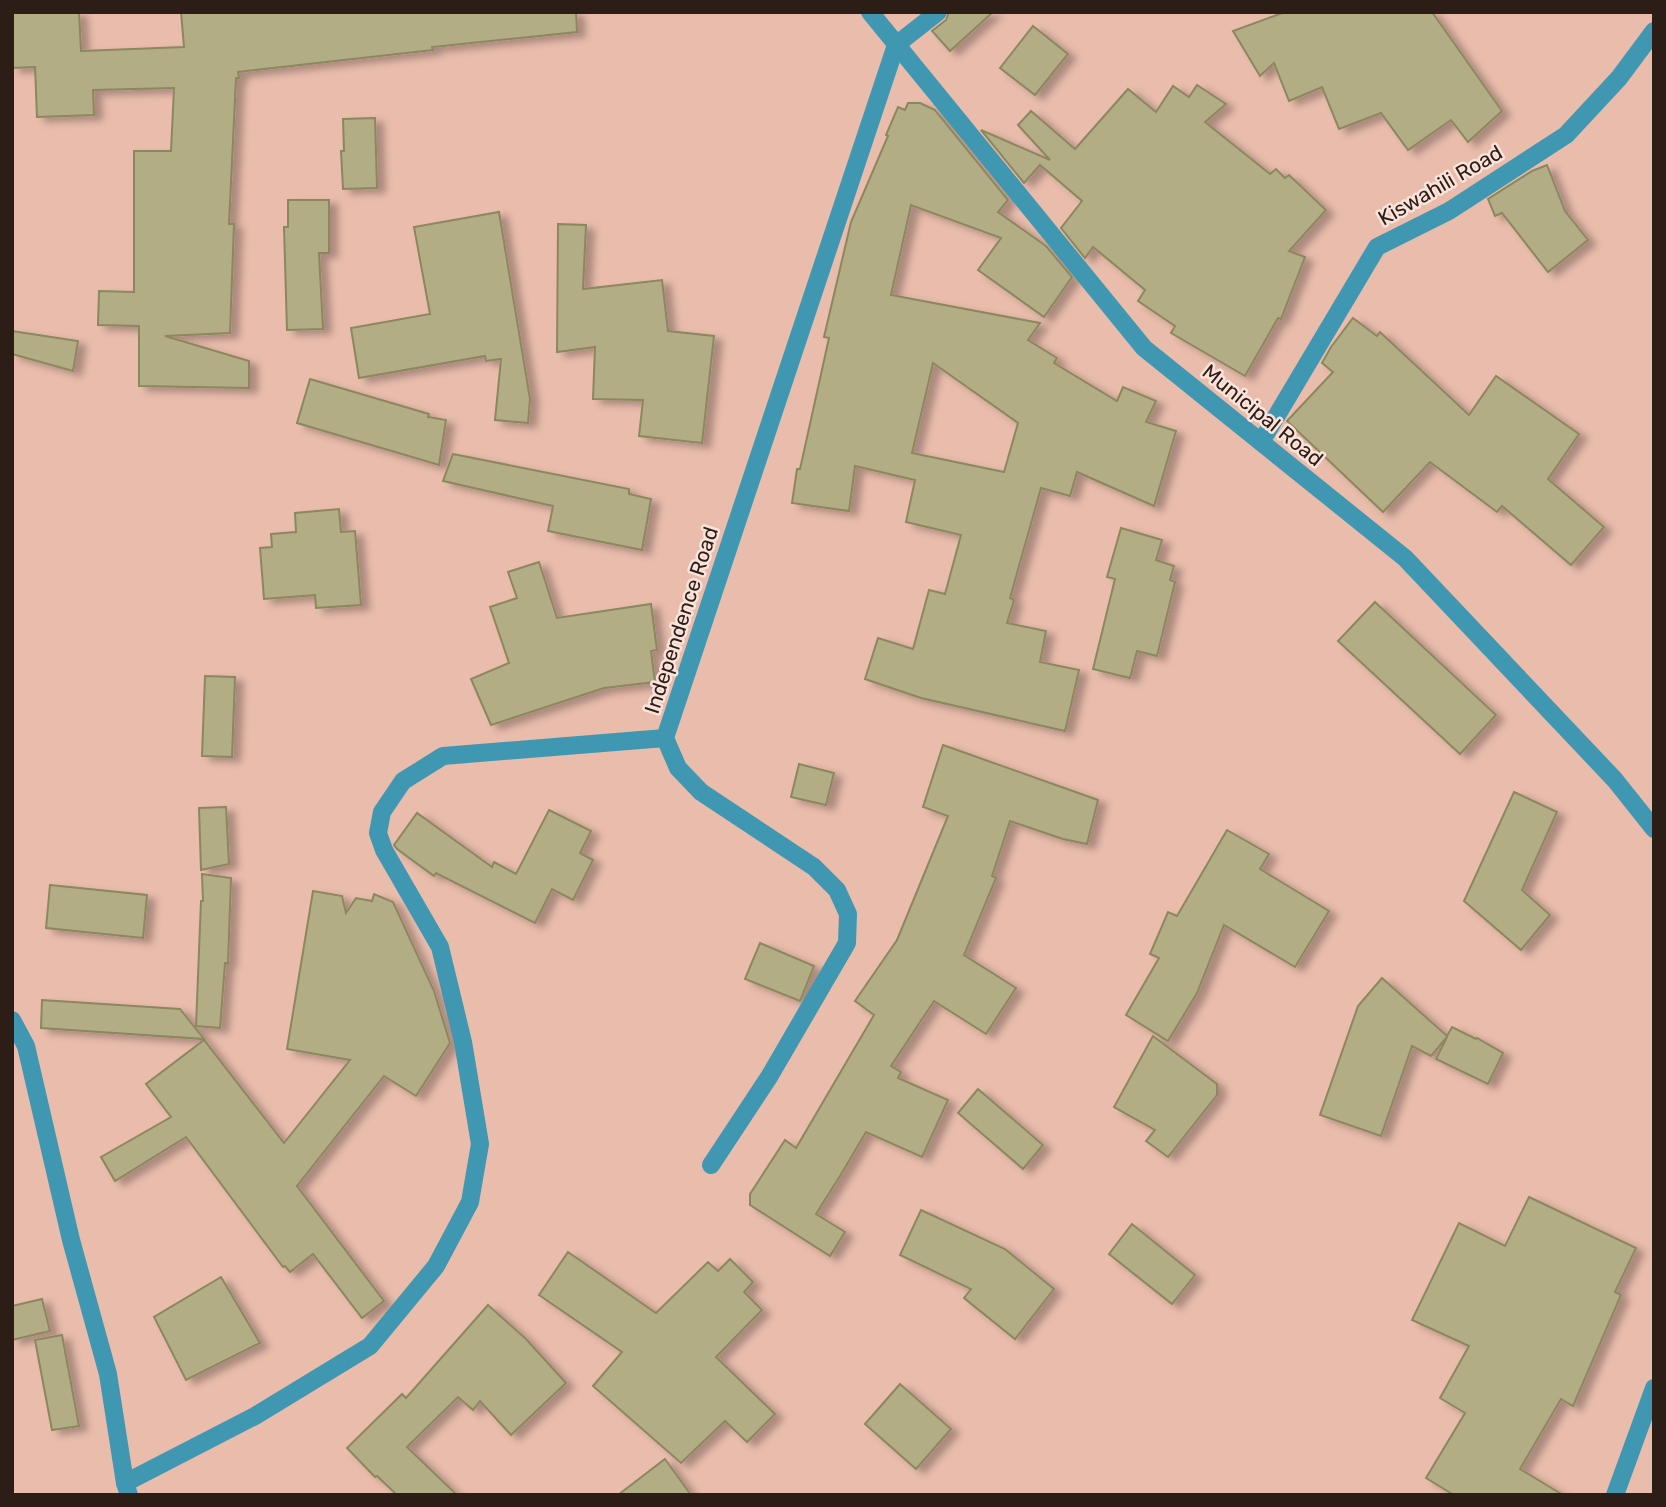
<svg xmlns="http://www.w3.org/2000/svg" width="1666" height="1507" font-family="Rubik,sans-serif">
<style>
.building{fill:#b2ad84;stroke:#8c875f;stroke-width:2;fill-rule:evenodd;filter:url(#shadow)}
.lines{fill:none;stroke-linecap:round;stroke-linejoin:round}
.street{stroke:#4097b2;stroke-width:18}
.labels{text-anchor:middle;dominant-baseline:central;stroke-width:5;stroke-linejoin:round;paint-order:stroke}
.street-label{font-size:21px;fill:#2d1d17;stroke:#fae3da}
</style>
<defs>
<filter id="shadow"><feDropShadow dx="8" dy="4.5" stdDeviation="3.5" flood-color="#0004"/></filter>
</defs>
<rect width="100%" height="100%" fill="#e9bcab"/>
<g class="building">
<path d="M12 12H79L81 51 184 47 181 12H576L577 32 432 47 433 50 238 72 239 78H236L229 224H234L230 333 165 336 249 361V388L139 386V326L98 325 99 291 134 292V151H171L174 88 93 90 94 115 37 117 35 67 12 68Z"/>
<path d="M949 12H993L950 51 932 31 946 20Z"/>
<path d="M1285 12H1432L1502 111 1468 142 1451 120 1408 150 1381 113 1339 129 1322 87 1289 101 1274 63 1260 76 1233 31Z"/>
<path d="M1033 26 1068 54 1035 95 1000 68Z"/>
<path d="M1197 85 1226 104 1205 122 1270 174 1276 169 1285 178 1289 175 1326 210 1289 251 1305 257 1281 319 1278 318 1245 376 1171 333 1175 326 1138 301 1145 290 1093 247 1085 258 1061 228 1082 201 1040 165 1024 183 981 130 1050 160 1018 125 1031 111 1075 149 1128 89 1156 112 1173 86 1189 97Z"/>
<path d="M908 103H920L935 110 1008 200 998 212 1046 246 1072 277 1044 317 978 270 1001 238 911 205 891 295 1040 323 1028 340 1057 358 1054 363 1117 401 1123 387 1156 401 1146 422 1176 431 1154 506 1077 472 1070 496 1041 488 1010 598 1014 600 1007 623 1046 631 1040 662 1079 670 1065 731 921 698 865 679 878 638 913 649 929 590 945 594 961 535 906 522 915 480 855 466 849 511 792 503 797 469H800L829 338 824 337 851 222 888 136 886 135 898 107 905 110ZM933 363 1018 423 1004 472 912 453Z"/>
<path d="M375 118 377 188 343 189 341 151H344L343 119Z"/>
<path d="M1547 165 1565 211 1588 240 1548 272 1502 213 1495 216 1488 199 1532 171Z"/>
<path d="M288 200H329V253H319L323 329 287 330 284 227H288Z"/>
<path d="M499 212 530 399 528 423 495 420 501 359 486 361 485 356 359 378 351 328 430 314 414 227Z"/>
<path d="M558 224 586 225 583 289 662 280 668 331 714 336 702 443 639 436 643 400 593 399 595 347 557 352Z"/>
<path d="M1353 318 1377 336 1380 332 1469 415 1496 376 1579 434 1548 479 1604 527 1571 565 1502 506 1497 512 1430 462 1383 512 1287 421 1333 372 1322 363 1331 347Z"/>
<path d="M12 331 78 341 73 371 12 354Z"/>
<path d="M310 379 429 414 428 417 446 420 439 465 297 423Z"/>
<path d="M453 454 629 489V494L651 499 642 550 548 531 553 506 443 481Z"/>
<path d="M339 509 341 532 355 531 361 605 316 608 315 595 264 599 260 548 272 547 271 534 296 532 295 513Z"/>
<path d="M1121 528 1162 540 1156 560 1174 566 1170 580 1175 582 1157 656 1137 651 1130 678 1093 669 1115 579 1107 577Z"/>
<path d="M539 562 557 618 651 604 657 650 651 651 655 682 604 688 491 725 471 679 509 663 490 607 517 598 508 572Z"/>
<path d="M1375 602 1496 715 1460 754 1338 641Z"/>
<path d="M205 676 235 677 232 757 202 756Z"/>
<path d="M943 745 1098 800 1087 844 1063 839 1010 821 992 876 996 878 964 955 1016 988 986 1034 934 1001 891 1066 901 1072 898 1078 948 1100 922 1157 866 1132 840 1176 816 1214 845 1232 830 1256 750 1205V1194L785 1140 796 1148 874 1015 855 1001 897 940 948 816 923 807Z"/>
<path d="M799 764 834 773 826 805 791 797Z"/>
<path d="M1514 792 1557 812 1522 890 1550 915 1521 950 1464 901Z"/>
<path d="M226 807 229 864 201 870 199 808Z"/>
<path d="M549 810 591 831 580 853 593 860 573 900 552 889 535 923 436 873 434 876 397 849 394 845 417 813 492 867 494 862 516 874Z"/>
<path d="M1227 830 1269 854 1260 869 1329 911 1295 967 1224 925 1197 993 1168 1041 1126 1015 1159 958 1150 954 1168 912 1177 916Z"/>
<path d="M202 874 231 878 228 963H225L220 1028 196 1026 201 901H203Z"/>
<path d="M50 885 147 895 143 938 46 928Z"/>
<path d="M313 891 342 896 346 913 356 898 372 901 374 894 393 902 434 991 450 1043 416 1096 384 1076 297 1186 384 1301 362 1318 313 1254 290 1272 285 1266 283 1267 186 1137 115 1181 101 1157 171 1117 146 1084 204 1040 284 1143 350 1060 287 1049Z"/>
<path d="M760 943 814 966 800 1001 745 979Z"/>
<path d="M1382 978 1447 1036 1452 1027 1476 1039 1477 1038 1503 1053 1488 1084 1436 1059 1447 1037 1431 1056 1412 1046 1381 1136 1320 1115 1358 1006Z"/>
<path d="M42 1000 180 1009 204 1039 41 1028Z"/>
<path d="M1153 1036 1217 1084V1095L1168 1157 1146 1141 1155 1130 1114 1107Z"/>
<path d="M978 1089 1043 1145 1023 1169 958 1113Z"/>
<path d="M1529 1197 1636 1248 1615 1292 1621 1295 1573 1406 1561 1399 1520 1469 1563 1495H1454L1426 1478 1465 1413 1440 1398 1469 1346 1412 1320 1459 1223 1505 1246Z"/>
<path d="M921 1210 1005 1249 1054 1289 1015 1339 964 1298 971 1289 900 1255Z"/>
<path d="M1132 1224 1195 1275 1172 1304 1109 1254Z"/>
<path d="M568 1252 656 1313 708 1262 718 1271 730 1259 753 1282 744 1292 762 1310 716 1357 775 1414 747 1442 725 1421 681 1463 593 1386 622 1352 539 1295Z"/>
<path d="M221 1277 260 1343 186 1380 154 1317Z"/>
<path d="M42 1299 50 1331 12 1340V1306Z"/>
<path d="M488 1305 526 1339 566 1383 511 1435 480 1401 473 1410 458 1397 407 1447 457 1495H397L377 1476 375 1477 347 1448 402 1394 406 1398Z"/>
<path d="M62 1335 79 1426 52 1430 35 1340Z"/>
<path d="M900 1384 951 1429 916 1469 865 1424Z"/>
<path d="M665 1459 691 1495H618Z"/>
</g>
<g class="lines">
<g class="street">
<path d="M870 12 1144 348 1405 558 1615 780 1654 829"/>
<path d="M1261 442 1377 247 1449 211 1566 135 1619 78 1654 31"/>
<path d="M12 1020 26 1046 71 1240 108 1374 125 1483 129 1495"/>
<path d="M711 1165 769 1077 847 943 848 914 837 890 814 867 701 792 678 768 665 738 896 45 938 12"/>
<path d="M125 1483 255 1416 370 1346 436 1266 470 1202 480 1144 463 1042 440 947 384 850 378 833 382 812 403 781 443 756 665 738"/>
<path d="M1615 1495 1654 1388"/>
</g>
</g>
<g class="labels">
<g class="street-label">
<text transform="translate(1440 185) rotate(-30)">Kiswahili Road</text>
<text transform="translate(1263 415) rotate(39)">Municipal Road</text>
<text transform="translate(681 620) rotate(-72)">Independence Road</text>
</g>
</g>
<rect width="1666" height="1507" fill="none" stroke="#2d1d17" stroke-width="28"/>
</svg>
